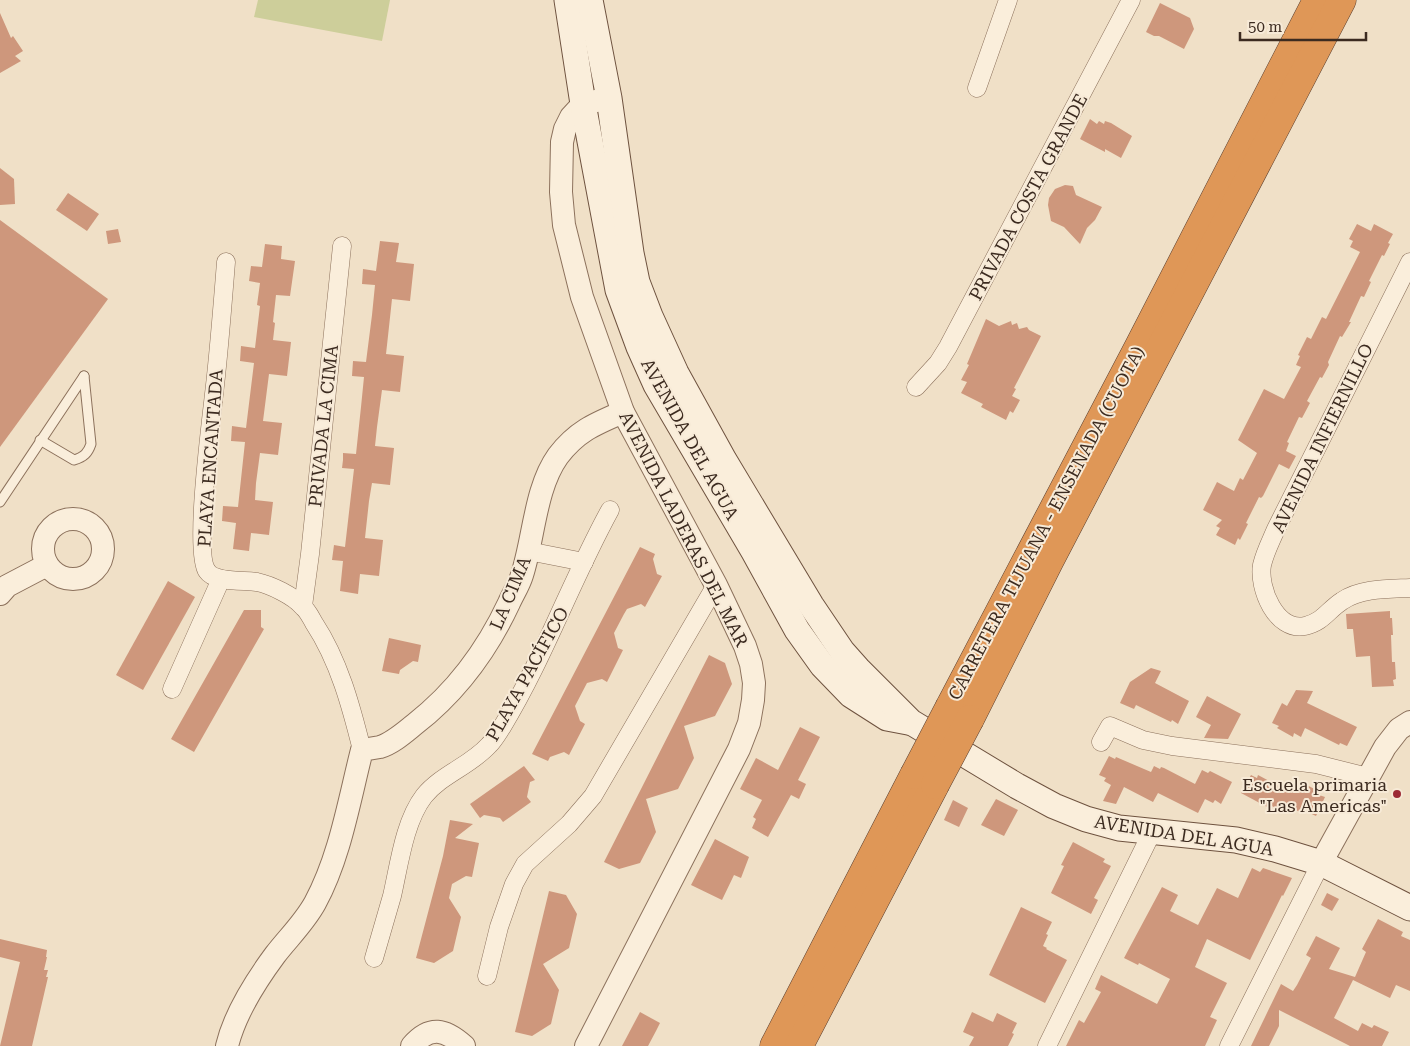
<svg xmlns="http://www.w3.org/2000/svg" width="1410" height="1046" font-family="'Roboto Serif',serif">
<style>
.green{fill:#cdce9a}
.building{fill:#ce977c}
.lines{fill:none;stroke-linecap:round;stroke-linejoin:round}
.service-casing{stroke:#8c715c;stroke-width:11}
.minor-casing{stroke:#8c715c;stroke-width:19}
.tertiary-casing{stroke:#8c715c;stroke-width:24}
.secondary-casing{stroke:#6e523f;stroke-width:27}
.motorway-casing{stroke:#5a3f30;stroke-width:29}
.service{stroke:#faeedb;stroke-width:9}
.minor{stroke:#faeedb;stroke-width:18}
.tertiary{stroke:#faeedb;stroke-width:22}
.secondary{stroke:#faeedb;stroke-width:25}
.motorway{stroke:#df9757;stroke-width:28}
.motorway-bridge-casing{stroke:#5a3f30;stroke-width:29;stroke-linecap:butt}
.motorway-bridge{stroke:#df9757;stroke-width:28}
.poi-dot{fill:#9c2a36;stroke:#f7ead7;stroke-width:2}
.labels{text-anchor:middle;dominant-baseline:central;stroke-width:4;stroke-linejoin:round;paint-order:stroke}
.street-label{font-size:18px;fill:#3c2b20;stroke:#f7ead7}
.poi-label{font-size:18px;fill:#3c2b20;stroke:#f7ead7;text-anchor:end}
</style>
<rect width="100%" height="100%" fill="#f0e0c7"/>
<path class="green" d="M258 0H390L382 41 254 17Z"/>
<g class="building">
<path d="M1160 3 1190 18 1194 29 1184 49 1159 36H1154L1146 32Z"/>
<path d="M0 13 11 38 13 36 23 51 15 56 21 61 0 73Z"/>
<path d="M1090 119 1097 124 1099 121 1104 124 1105 121 1111 123 1132 136 1121 158 1105 149V152L1080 139Z"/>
<path d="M0 168 14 179 15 204 0 205Z"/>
<path d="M1065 185 1073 186 1076 195 1102 207 1095 220 1087 228 1080 244 1064 227 1051 221 1048 205 1049 198 1055 189Z"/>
<path d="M68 193 99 214 87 231 56 210Z"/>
<path d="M0 220 108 299 0 447Z"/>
<path d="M1357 224 1371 231 1374 224 1393 234 1388 243 1390 244 1384 256 1382 255 1369 281 1371 282 1364 297 1361 296 1349 322H1351L1342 337 1340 336 1328 362 1329 365 1322 378 1320 377 1307 401 1310 403 1302 418 1299 417 1287 442 1289 443 1286 451 1296 456 1289 469 1279 464 1263 496 1261 498 1259 497 1246 523 1248 524 1240 540 1238 538 1235 545 1216 535 1220 528 1216 526 1222 520 1203 510 1217 482 1234 491 1240 478 1243 480 1257 453 1238 440 1264 389 1284 399 1301 367 1296 365 1300 356 1298 355 1307 337 1311 339 1322 317 1326 319 1360 252 1350 247 1353 241 1349 239Z"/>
<path d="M118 229 121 242 108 244 106 231Z"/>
<path d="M380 241 399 243 396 262 414 264 410 301 392 299 388 336 386 354 404 356 400 392 382 390 377 427 375 446 394 448 390 485 372 483 369 501 365 538 383 540 379 576 360 574 358 594 340 591 343 561 332 560 334 545 345 547 354 469 342 468 343 460V453L356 454 361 407 364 377 352 376 353 361 366 362 372 315 375 285 362 284 363 269 376 271Z"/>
<path d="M265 244 282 246 281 259 295 261 290 296 276 295 273 322 275 323 273 340 291 342 287 376 269 374 263 421 282 423 278 455 260 453 256 483 255 500 273 502 269 535 251 533 249 551 233 549 236 523 222 521 223 506 238 507 245 442 231 441 232 426 246 428 254 363 240 361 241 346 255 348 260 306 257 305 260 283 249 281 251 266 262 267Z"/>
<path d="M986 319 999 326 1011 321 1012 325 1017 323 1019 329 1027 327 1029 330 1041 336 1014 388 1016 389 1012 396 1020 400 1013 413 1010 411 1006 420 981 407 983 404 961 393 967 382 961 380 969 365 967 364Z"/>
<path d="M640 547 655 554 653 559 657 574 662 576 645 607 641 604 627 609 624 614 614 633 618 648 623 650 607 682 602 679 587 683 575 706 580 721 585 724 569 755 564 752 550 757 548 761 532 754Z"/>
<path d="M168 581 195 597 143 690 116 675Z"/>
<path d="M244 610H261V627L264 629 194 752 171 739Z"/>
<path d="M1390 611V618H1392L1393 635H1391L1392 662H1395L1396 679 1393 680 1394 686 1372 687 1370 656 1356 657 1353 629H1347L1346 614Z"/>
<path d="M389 638 421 645 418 662 413 661 400 670 399 674 382 671Z"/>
<path d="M709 655 725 663 732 684 715 716 684 726 694 758 678 789 646 799 656 832 640 863 619 869 604 862Z"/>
<path d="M1151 668 1161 671 1155 683 1189 701 1178 724 1172 720 1171 722 1136 705 1134 709 1120 703 1130 682Z"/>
<path d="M1296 690 1313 691 1307 703 1357 727 1347 746 1340 743 1339 745 1305 728 1301 737 1294 733 1293 737 1277 728 1279 726 1272 723 1282 703 1287 706Z"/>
<path d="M1207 696 1241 714 1228 739 1204 738 1211 725 1196 717Z"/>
<path d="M800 727 820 737 798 780 806 784 799 799 791 795 768 837 752 828 756 819 753 817 762 800 740 789 756 758 778 770Z"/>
<path d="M1109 756 1115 759 1116 757 1151 772 1154 766 1160 769 1161 767 1164 768 1195 784 1202 770 1208 773 1210 771 1232 782 1221 804 1215 800 1213 803 1205 799 1198 813 1158 793 1153 802 1124 787 1116 804 1103 801 1111 785 1104 781 1106 778 1099 775Z"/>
<path d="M524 766 535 780 530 782 527 797 531 802 503 822 500 818 484 815 480 818 470 804Z"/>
<path d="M1251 775 1257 778 1258 775 1292 793 1297 783 1304 786 1305 784 1320 792 1319 795 1325 797 1316 816 1301 809 1300 812 1283 804 1279 810 1270 805 1269 808 1241 793Z"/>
<path d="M996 799 1018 810 1004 836 981 825Z"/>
<path d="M953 800 968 808 959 827 944 820Z"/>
<path d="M450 820 473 824 455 838 479 843 472 877 466 876 452 884 449 898 461 917 453 951 434 963 416 958 443 856Z"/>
<path d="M715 839 749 857 741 878 734 875 722 900 691 885Z"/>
<path d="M1073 842 1105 859 1103 862 1111 866 1094 898 1098 900 1091 914 1051 893 1064 866 1061 865Z"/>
<path d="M1252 868 1260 872 1263 868 1292 878 1283 896 1282 895 1250 960 1207 939 1195 967 1227 983 1210 1017 1217 1020 1205 1046H1066L1079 1020 1084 1023 1101 992 1095 989 1101 975 1157 1004 1170 979 1139 963 1138 965 1124 958 1162 887 1178 895 1170 911 1198 925 1217 888 1238 898Z"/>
<path d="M549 891 566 895 577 914 569 948 543 964 559 990 551 1024 532 1036 515 1032Z"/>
<path d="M1327 893 1339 899 1332 911 1321 905Z"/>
<path d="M1021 907 1052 922 1046 934 1048 935 1043 946 1047 948 1046 949 1067 960 1045 1003 989 975Z"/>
<path d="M1378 919 1403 932 1401 936 1410 940V991L1396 985 1390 998 1353 980 1334 1018 1358 1031 1362 1023 1372 1028 1374 1025 1389 1032 1382 1046H1350L1279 1010V1026L1269 1046H1251L1281 984 1293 991 1297 985 1311 958 1306 955 1316 936 1340 948 1329 969 1355 977 1366 952 1362 949Z"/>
<path d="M0 939 47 950 46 957H47L44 970H48L46 977H48L32 1046H0L20 962 0 957Z"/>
<path d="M640 1012 660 1023 656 1031 648 1046H622Z"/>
<path d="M972 1012 993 1022 997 1013 1017 1023 1012 1033 1014 1034 1008 1046H969L974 1037 963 1032Z"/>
</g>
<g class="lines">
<defs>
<g id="service">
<path d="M40 440 74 460C84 457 88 453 91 444L84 376"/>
<path d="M0 502 84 376"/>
</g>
<g id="minor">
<path d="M977 88 1008 0"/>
<path d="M226 262C223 300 220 338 216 376 213 407 193 552 207 571 215 583 244 580 257 582 271 585 294 596 303 607 308 611 311 618 314 623 339 661 351 706 362 750"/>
<path d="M1410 262 1276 529C1271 541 1265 552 1262 565 1258 588 1276 632 1305 626 1323 622 1328 610 1342 601 1361 588 1389 589 1410 588"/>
<path d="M916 387 938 363 948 347 1131 0"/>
<path d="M528 551 584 562"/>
<path d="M303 606 310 554 342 246"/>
<path d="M172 689 221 579"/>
<path d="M1101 742 1110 726 1143 740 1172 746 1316 764 1368 777"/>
<path d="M374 958C380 938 386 917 392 896 399 866 404 822 424 796 442 774 470 766 489 745 494 740 498 733 502 727 544 658 571 581 610 510"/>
<path d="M487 976 499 927 514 884 525 864 569 824 593 796 716 585"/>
<path d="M1047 1046 1152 832"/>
<path d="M1229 1046 1321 863"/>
</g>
<g id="tertiary">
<circle cx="73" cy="549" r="30"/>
<path d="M0 594 7 586 47 565"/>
<path d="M1321 863 1385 747 1399 729 1410 722"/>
<path d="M227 1046C235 1013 255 982 275 955 288 938 304 923 315 903 340 857 349 801 362 750 368 749 374 748 380 747 393 743 405 732 415 724 456 692 487 650 509 603 513 594 519 585 522 575 534 538 535 488 558 456 577 431 595 424 623 412"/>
<path d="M412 1046C430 1025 445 1029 464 1046"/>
<path d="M586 1046 739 749 749 723 753 700 754 683 751 664 745 646 716 585 623 412 582 297 564 225 561 192 562 142 565 129 571 117 583 104 609 98"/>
</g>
<g id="secondary">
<path d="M567 0 583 104 618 290 639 347 656 385 754 552 797 630 822 665 851 695 887 718 908 722"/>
<path d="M590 0 609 98 631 253 637 282 650 316 676 373 724 460 811 605 842 651 858 669 911 722 1017 786 1054 806 1086 819 1119 828 1236 840 1275 849 1321 863 1410 908"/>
</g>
<g id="motorway">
<path d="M950 706 1139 346 1317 0"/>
<path d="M970 719 1049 562 1342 0"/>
<path d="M774 1046 914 775"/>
<path d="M799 1046 935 785"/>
</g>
</defs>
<use href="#service" class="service-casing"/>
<use href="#minor" class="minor-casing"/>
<use href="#tertiary" class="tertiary-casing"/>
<use href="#secondary" class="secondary-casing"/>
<use href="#motorway" class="motorway-casing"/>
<use href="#service" class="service"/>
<use href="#minor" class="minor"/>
<use href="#tertiary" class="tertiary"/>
<use href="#secondary" class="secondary"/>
<use href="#motorway" class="motorway"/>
<defs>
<g id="motorway-bridge">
<path d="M914 775 950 706"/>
<path d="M935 785 970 719"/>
</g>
</defs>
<use href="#motorway-bridge" class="motorway-bridge-casing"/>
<use href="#motorway-bridge" class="motorway-bridge"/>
</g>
<circle class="poi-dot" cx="1397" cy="794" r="5"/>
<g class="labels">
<g class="street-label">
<text transform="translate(1028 197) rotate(-62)">PRIVADA COSTA GRANDE</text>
<text transform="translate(323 426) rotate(-84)">PRIVADA LA CIMA</text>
<text transform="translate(1322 438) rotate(-64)">AVENIDA INFIERNILLO</text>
<text transform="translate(690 439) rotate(61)">AVENIDA DEL AGUA</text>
<text transform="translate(210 458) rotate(-86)">PLAYA ENCANTADA</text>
<text transform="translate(1046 523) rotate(-62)">CARRETERA TIJUANA - ENSENADA (CUOTA)</text>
<text transform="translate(684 529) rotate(63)">AVENIDA LADERAS DEL MAR</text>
<text transform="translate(510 593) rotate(-67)">LA CIMA</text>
<text transform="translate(527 674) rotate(-61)">PLAYA PACÍFICO</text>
<text transform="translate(1184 835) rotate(9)">AVENIDA DEL AGUA</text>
</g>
<g class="poi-label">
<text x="1387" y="784">Escuela primaria<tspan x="1387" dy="21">"Las Americas"</tspan></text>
</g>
</g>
<path d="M1240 32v8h126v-8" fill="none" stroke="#3c2b20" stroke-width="2.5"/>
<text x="1248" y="32" font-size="15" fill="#3c2b20" stroke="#f7ead7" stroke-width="4" paint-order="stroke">50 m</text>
</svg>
